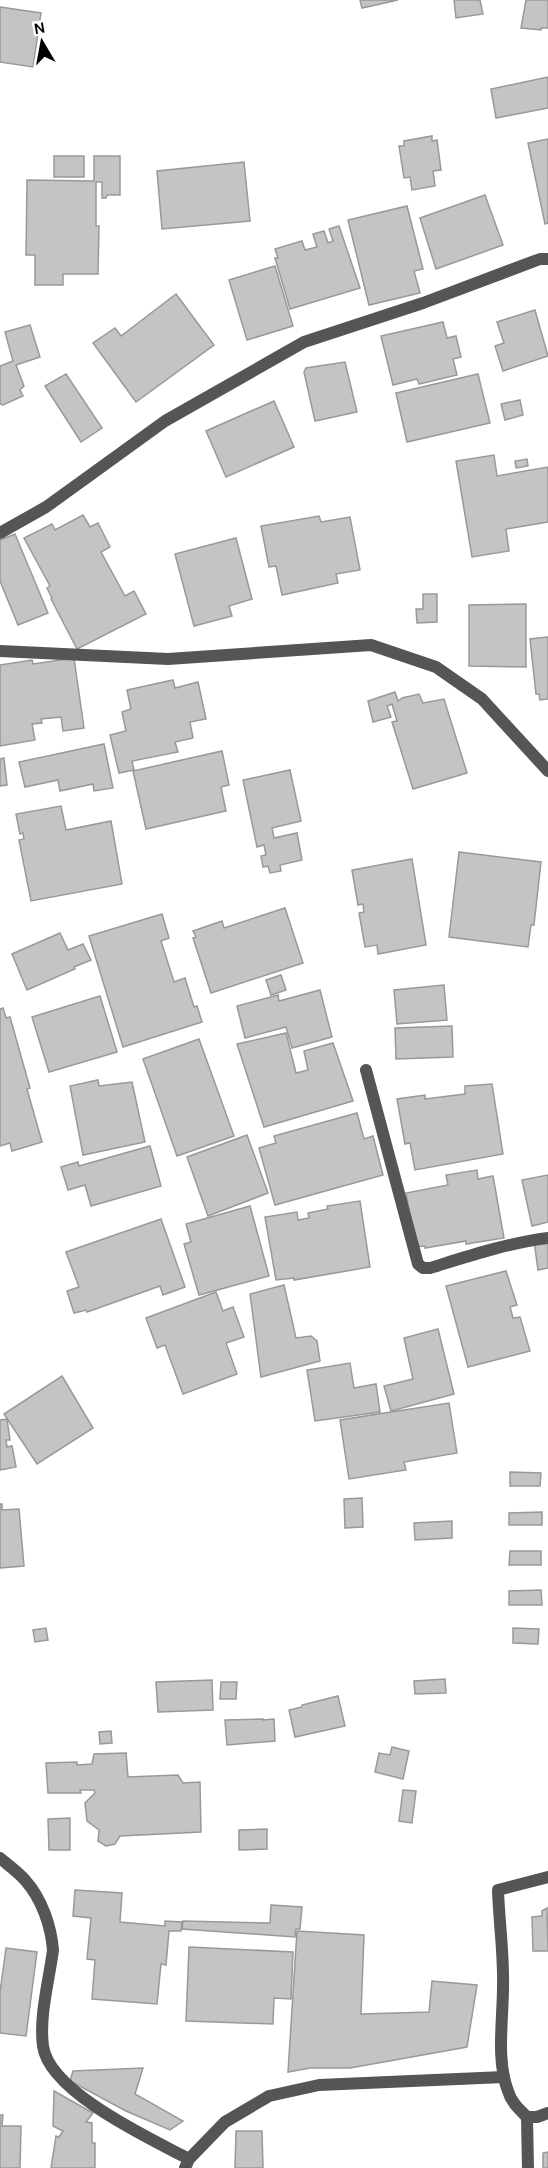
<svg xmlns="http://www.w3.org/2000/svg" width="548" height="2168" font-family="Karla,sans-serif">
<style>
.building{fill:#c4c4c4;stroke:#999;stroke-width:1.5}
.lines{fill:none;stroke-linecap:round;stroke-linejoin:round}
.minor{stroke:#555;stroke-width:12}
</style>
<rect width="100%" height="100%" fill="#fff"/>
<g class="building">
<path d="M360 0H398L362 8Z"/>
<path d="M454 0H480L483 14 456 18Z"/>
<path d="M526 0H548V28H541V30L521 28Z"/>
<path d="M0 7 41 13 33 67 0 62Z"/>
<path d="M548 77V108L496 118 491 89Z"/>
<path d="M432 136V141L437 140 441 170 433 171 435 186 412 190 410 177 404 178 399 146H404V141Z"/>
<path d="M548 139V223L545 224 528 143Z"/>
<rect x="54" y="156" width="30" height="21"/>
<path d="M94 156H120V195H107L106 198H102V182H96V226H99L98 274H63V285H35V255H26L27 180 94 181Z"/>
<path d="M244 162 250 221 162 229 157 171Z"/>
<path d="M485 195 503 245 436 269 420 218Z"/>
<path d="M407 206 423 269 414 271 420 293 369 305 348 220Z"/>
<path d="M339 226 360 288 290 309 275 258H278L275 249 302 241 305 250 317 247 313 234 324 231 328 243 333 241 329 229Z"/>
<path d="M275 266 293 326 247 340 229 280Z"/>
<path d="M176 294 214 345 136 402 93 343 115 328 121 336Z"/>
<path d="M535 310 548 356 503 371 495 346 504 343 497 322Z"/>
<path d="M443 322 447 338 456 336 461 357 453 359 457 375 419 384 417 379 393 385 381 336Z"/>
<path d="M30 325 40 357 16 365 24 386 20 390 23 396 3 405 0 404V366L13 361 5 332Z"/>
<path d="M345 362 357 412 315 421 304 372 306 368Z"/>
<path d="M66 374 102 428 81 442 45 386Z"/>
<path d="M478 374 490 423 407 442 396 393Z"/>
<path d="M520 400 523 415 505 420 501 404Z"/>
<path d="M274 401 294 447 226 477 206 431Z"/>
<path d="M494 455 497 476 548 467V522L506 529 509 551 472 557 456 461Z"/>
<path d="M527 459 528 466 516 468 515 461Z"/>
<path d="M83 515 90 527 98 523 110 547 101 552 125 596 134 591 146 614 77 649 51 599 52 598 47 588 50 586 24 538 52 524 55 530Z"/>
<path d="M319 516 321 522 350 517 360 570 336 574 338 583 282 595 276 566 269 567 261 526Z"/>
<path d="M15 534 48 613 18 625 0 581V540Z"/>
<path d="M236 538 252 599 229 606 232 616 194 626 175 554Z"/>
<path d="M423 594H437V622L417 623 416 609H423Z"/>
<path d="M526 604V667L469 666V605Z"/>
<path d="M548 637V699L540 700 539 694H536L530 639Z"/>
<path d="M74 658 84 728 63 731 61 717 41 719 42 723 32 724 35 740 0 746V665L32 660 33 664Z"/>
<path d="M173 680 175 688 198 682 206 719 190 722 193 738 175 742 178 752 132 761 134 770 119 773 110 735 126 731 122 712 131 709 127 690Z"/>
<path d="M395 692 398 701 402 698 419 694 423 703 444 699 467 773 413 789 392 722 397 721 392 704 387 706 391 717 373 722 368 701Z"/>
<path d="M104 744 113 788 94 791 93 784 60 791 58 780 25 787 19 762Z"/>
<path d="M222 751 229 785 221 787 226 811 146 829 133 771Z"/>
<path d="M4 758 7 785 0 786V759Z"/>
<path d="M290 770 301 821 272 828 274 838 297 833 302 860 280 865 281 871 270 873 268 866 263 867 261 856 266 855 264 845 257 847 243 780Z"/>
<path d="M61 806 66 830 111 821 122 884 31 901 19 840 24 839 23 833 20 834 16 814Z"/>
<path d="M459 852 541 862 534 925H531L528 947 449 937Z"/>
<path d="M412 859 426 945 378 954 377 945 365 947 359 913 364 912 363 904 358 905 352 870Z"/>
<path d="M285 908 303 963 211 993 193 938 196 937 193 931 222 921 224 928Z"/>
<path d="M162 914 169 938 161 941 174 982 185 978 194 1007 197 1006 202 1022 123 1047 89 936Z"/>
<path d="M60 933 68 950 83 944 91 960 74 967 75 969 27 990 12 954Z"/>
<path d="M281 975 286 990 271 995 266 980Z"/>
<path d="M444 985 447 1020 397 1024 394 990Z"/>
<path d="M320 990 332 1037 292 1048 286 1027 245 1038 237 1006 278 995 279 1001Z"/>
<path d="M100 996 117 1052 49 1072 32 1017Z"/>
<path d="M3 1008 6 1018 10 1017 30 1088 27 1089 42 1142 12 1151 10 1143 0 1146V1009Z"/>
<path d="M452 1026 453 1057 396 1059 395 1028Z"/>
<path d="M286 1033 296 1073 308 1070 304 1051 333 1043 353 1101 264 1127 237 1044Z"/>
<path d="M199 1039 234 1136 177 1156 143 1059Z"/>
<path d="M98 1080 99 1086 132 1082 145 1142 83 1155 70 1086Z"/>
<path d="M492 1084 503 1154 415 1170 410 1143 405 1144 397 1099 425 1095V1099L465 1094V1086Z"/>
<path d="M357 1113 364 1139 373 1136 383 1175 275 1205 259 1148 276 1143 274 1136Z"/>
<path d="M247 1135 268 1193 208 1216 187 1157Z"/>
<path d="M150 1146 161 1186 91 1206 85 1185 68 1190 61 1167 78 1162 79 1166Z"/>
<path d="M477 1170 478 1179 493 1176 504 1238 466 1244V1241L425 1248V1246L415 1247 406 1193 448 1185 446 1175Z"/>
<path d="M548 1175V1222L532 1226 522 1180Z"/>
<path d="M360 1201 370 1267 294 1280V1278L276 1280 265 1217 297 1212 298 1220 309 1218 308 1213 328 1209 327 1206Z"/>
<path d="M250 1206 269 1276 199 1295 184 1244 191 1242 186 1224Z"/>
<path d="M161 1219 185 1287 163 1295 160 1286 87 1312 86 1310 74 1313 67 1291 79 1287 66 1252Z"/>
<path d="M548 1239V1268L538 1270 534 1241Z"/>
<path d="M506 1271 517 1305 510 1307 513 1318 520 1317 530 1351 468 1367 446 1286Z"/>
<path d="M284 1285 296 1338 311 1336 317 1341 320 1361 261 1377 250 1294Z"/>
<path d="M216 1292 223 1311 233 1307 244 1337 226 1343 237 1374 183 1394 165 1345 157 1348 146 1318Z"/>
<path d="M438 1329 454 1394 391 1411 384 1386 413 1379 404 1338Z"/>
<path d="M350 1363 354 1388 376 1384 380 1412 315 1421 307 1370Z"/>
<path d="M62 1376 93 1428 37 1464 4 1414Z"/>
<path d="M449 1403 457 1453 404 1462 406 1470 349 1479 340 1420Z"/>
<path d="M7 1419 10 1440H6L7 1447 12 1446 16 1467 0 1470V1420Z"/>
<path d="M510 1472 541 1473 540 1486H510Z"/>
<path d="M362 1498 363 1527 345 1528 344 1499Z"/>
<path d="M0 1504H2V1510L19 1509 24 1566 0 1568Z"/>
<path d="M542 1512V1525H509V1513Z"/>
<path d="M452 1521V1538L415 1540 414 1523Z"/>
<path d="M510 1551H541V1565H509Z"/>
<path d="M541 1590 542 1605H509V1591Z"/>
<path d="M46 1628 48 1640 35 1642 33 1630Z"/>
<path d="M513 1628 539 1629 538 1644 513 1643Z"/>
<path d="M445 1679 446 1693 415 1694 414 1681Z"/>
<path d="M212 1680 213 1710 158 1712 156 1682Z"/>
<path d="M221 1682H237L236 1699H220Z"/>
<path d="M338 1696 345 1726 295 1737 289 1710 302 1707V1705Z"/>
<path d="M263 1719V1720L274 1719 275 1741 227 1745 225 1720Z"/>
<path d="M111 1731 112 1743 100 1744 99 1732Z"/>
<path d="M392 1747 409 1751 403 1779 375 1772 379 1753 390 1755Z"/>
<path d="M126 1753 128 1777 178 1775 183 1783 200 1782 201 1832 120 1836 115 1844 106 1846 98 1841 99 1830 87 1821 85 1803 95 1793 94 1790H80L81 1793H48L46 1763 77 1762V1765L92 1764 94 1754Z"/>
<path d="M403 1790 416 1791 412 1823 399 1821Z"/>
<path d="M70 1818V1850H49L48 1819Z"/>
<path d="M267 1829V1849L239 1850V1830Z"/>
<path d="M75 1890 122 1893 120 1922 165 1926V1921L182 1922 181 1931H169L166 1965 161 1964 157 2004 92 1999 95 1960 87 1959 91 1918 73 1916Z"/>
<path d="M271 1905 302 1907 300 1929H296L295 1937 182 1929 183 1921 270 1923Z"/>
<path d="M547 1908 548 1951H533L532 1917 542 1916V1911Z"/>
<path d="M297 1931 364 1935 361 2014 429 2012 432 1981 477 1985 467 2047 350 2068H310L288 2072Z"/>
<path d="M189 1947 293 1952 291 1999 274 1998 273 2024 186 2021Z"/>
<path d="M6 1948 37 1952 26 2036 0 2033V1992Z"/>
<path d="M143 2068 135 2094 183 2121 170 2130 126 2111 70 2081 73 2071Z"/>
<path d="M54 2091 93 2113 86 2122 92 2123V2143H95V2168H51L56 2136 59 2137 63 2131 53 2126Z"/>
<path d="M0 2115H3L2 2126H21L20 2168H0Z"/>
<path d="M236 2131H262L263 2168H235Z"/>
<path d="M548 2152V2168H543V2153Z"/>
</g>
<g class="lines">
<g class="minor">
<path d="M0 533 46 507 165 421 304 342 423 303 540 259H548"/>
<path d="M0 651 168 659 371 645 436 667 482 699 548 771"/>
<path d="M366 1070 418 1264 423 1268H430C469 1256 508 1243 548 1238"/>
<path d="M0 1858C8 1865 18 1872 25 1880 42 1899 51 1926 53 1950 49 1981 39 2016 43 2046 49 2092 151 2139 189 2159"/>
<path d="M548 1877 498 1890C499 1922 504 1955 503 1987 503 2020 496 2060 508 2091 511 2102 519 2109 527 2117H537L548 2113"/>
<path d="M527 2117 528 2168"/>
<path d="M185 2168 189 2159 225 2122 269 2096 319 2085 504 2077"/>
</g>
</g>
<g transform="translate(42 42) rotate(350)" stroke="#ffffff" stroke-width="4.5" paint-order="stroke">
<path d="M0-4.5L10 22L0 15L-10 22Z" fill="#000000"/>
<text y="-9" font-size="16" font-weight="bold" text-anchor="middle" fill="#000000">N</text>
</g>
</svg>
